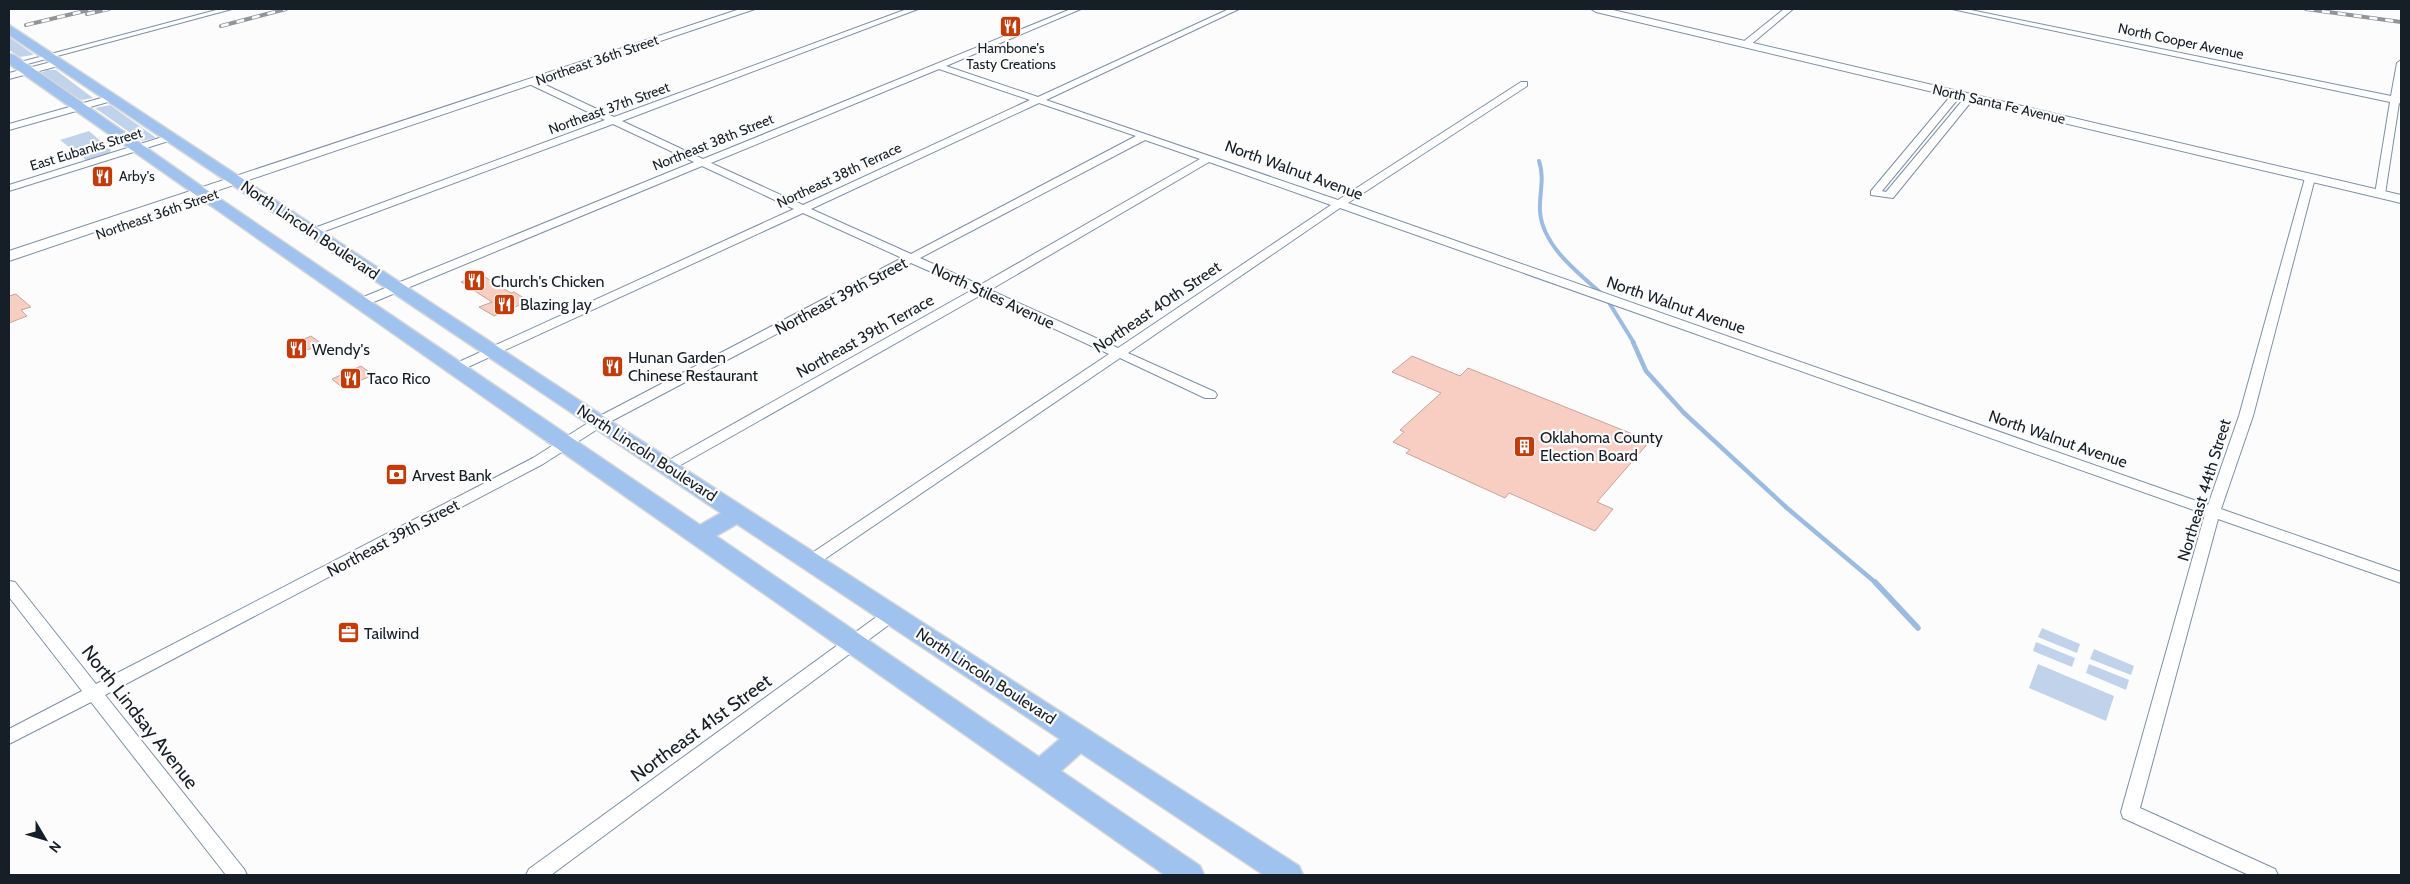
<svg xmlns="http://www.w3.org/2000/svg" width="2410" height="884" font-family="Cabin,sans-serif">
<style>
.green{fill:#c0d3eb}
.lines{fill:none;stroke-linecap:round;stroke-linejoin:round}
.stream-far2{stroke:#9cbbe1;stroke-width:4}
.stream-far1{stroke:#9cbbe1;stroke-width:4.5}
.stream{stroke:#9cbbe1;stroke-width:5.5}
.building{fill:#f9cec2;stroke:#c7a59b}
.minor-casing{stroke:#7d90a8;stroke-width:2}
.secondary-casing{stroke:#7d90a8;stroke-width:2}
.primary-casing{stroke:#d5d6d8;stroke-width:3}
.minor{fill:#fff;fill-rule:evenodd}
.secondary{fill:#fff;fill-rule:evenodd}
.primary{fill:#9fc2ee;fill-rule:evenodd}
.rail-casing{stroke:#919599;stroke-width:4}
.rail{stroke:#fcfcfc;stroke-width:2.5;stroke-dasharray:8;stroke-linecap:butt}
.labels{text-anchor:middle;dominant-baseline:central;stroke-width:4.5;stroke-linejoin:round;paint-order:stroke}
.far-street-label{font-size:14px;fill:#161e27;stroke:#fcfcfc}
.far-poi-label{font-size:14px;fill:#161e27;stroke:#fcfcfc}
.street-label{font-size:16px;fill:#161e27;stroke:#fcfcfc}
.poi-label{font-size:16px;fill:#161e27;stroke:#fcfcfc;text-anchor:start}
.near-street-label{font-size:19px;fill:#161e27;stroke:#fcfcfc}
</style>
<rect width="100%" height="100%" fill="#fcfcfc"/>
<g class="green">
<path d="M9 37 33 54V55L20 57 9 50Z"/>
<path d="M47 70H56L93 98 81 100 41 73Z"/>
<path d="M110 105 155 137V138L142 141 95 108Z"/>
<path d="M89 131 111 150 109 154 87 161 60 140Z"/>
<path d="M2042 628 2080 644 2077 653 2038 637Z"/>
<path d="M2036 642 2075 658 2072 667 2033 651Z"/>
<path d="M2094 649 2134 666 2131 675 2090 659Z"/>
<path d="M2038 664 2114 696 2106 721 2029 688Z"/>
<path d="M2089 664 2129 680 2126 690 2086 673Z"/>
</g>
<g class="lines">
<g class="stream-far2">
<path d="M1539 161C1545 178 1539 194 1540 211 1542 245 1577 272 1601 293"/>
<path d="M1608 301 1634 343"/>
</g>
<path class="stream-far1" d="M1633 342 1646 371 1684 413 1787 508 1876 583"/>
<path class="stream" d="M1875 582 1918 628"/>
</g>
<g class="building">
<path d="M480 274 511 293 514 292 529 301 494 316 479 307 492 302 461 282Z"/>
<path d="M16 294 31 307 21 310 27 316 9 323V296Z"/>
<path d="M311 336 322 344 307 350 297 342Z"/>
<path d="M1412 356 1460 376 1468 368 1650 441 1597 502 1613 509 1595 531 1509 493 1505 498 1406 453 1410 450 1393 442 1404 432 1400 430 1441 393 1392 372Z"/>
<path d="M361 366 373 375 343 388 332 379Z"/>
</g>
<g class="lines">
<defs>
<g id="minor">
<path d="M220 9H232L20 66 13 64Z"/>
<path d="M907 9H918L622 121 703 159 1071 9H1081L946 66 1038 97 1229 9H1239L1046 100 1338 200 1521 82H1527V86L1348 203 2208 505 2239 416 2305 178 2310 175 2314 176 2315 178 2253 416 2221 509 2401 572V583L2218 519 2140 808 2275 869 2278 875H2249L2123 818 2121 812 2205 514 1340 208 1128 353 1215 392 1217 395 1215 398H1205L1120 358 816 565H806L803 561 806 557 1109 354 981 295 672 470H662L660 467 662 464 972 290 911 263 604 425 543 464 105 695 244 869 247 875H226L91 702 9 744V729L82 691 9 597V581L15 582 96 684 533 458 594 419 902 258 803 213 455 373 449 369 450 366 794 209 702 166 364 306H356L354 303 356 300 694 162 613 124 317 234H309V230L605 120 529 84V80H535L614 117ZM939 69 1030 100 803 205 711 163ZM1039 103 1136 136 911 254 811 209ZM1145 140 1200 159 980 285 920 258ZM1209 162 1331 205 1118 348 990 290Z"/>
<path d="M1784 9H1793L1749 46H1743V42Z"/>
<path d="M1952 9H1966L2391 96 2397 63 2401 60V104L2399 103 2385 194 2380 197 2375 194 2390 102Z"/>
<path d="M59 60 63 63 62 65 9 79V73Z"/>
<path d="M1954 92 1962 94 1882 191 1886 192 1967 95 1975 97 1893 198 1871 195V191Z"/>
<path d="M112 95 115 96V100L9 130V124Z"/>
<path d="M172 134 177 137 175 139 9 191V185Z"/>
<path d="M892 608 898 610 900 614 898 618 551 875H526L529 869 886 610Z"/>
</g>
<g id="secondary">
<path d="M740 9H755L9 261V251Z"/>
<path d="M1591 9H1609L2401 195V203L1596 12Z"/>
</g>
<path id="primary" d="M9 25 606 418 1299 866 1303 875H1264L1081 753 1061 771 1200 866 1204 875H1165L9 64V54L14 55 204 188 700 525 721 513 9 35ZM737 524 1060 739 1039 757 716 536Z"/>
</defs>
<use href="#minor" class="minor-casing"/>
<use href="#secondary" class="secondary-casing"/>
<use href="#primary" class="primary-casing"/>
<use href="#minor" class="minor"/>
<use href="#secondary" class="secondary"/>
<use href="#primary" class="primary"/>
<defs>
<g id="rail">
<path d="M2306 9 2401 22"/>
<path d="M87 14 109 9"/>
<path d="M26 25 93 9"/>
<path d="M221 26 286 9"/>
</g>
</defs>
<use href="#rail" class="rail-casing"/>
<use href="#rail" class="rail"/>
</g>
<defs>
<symbol id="restaurant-square" viewBox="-11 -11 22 22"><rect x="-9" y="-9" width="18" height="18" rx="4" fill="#c33b09" stroke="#fcfcfc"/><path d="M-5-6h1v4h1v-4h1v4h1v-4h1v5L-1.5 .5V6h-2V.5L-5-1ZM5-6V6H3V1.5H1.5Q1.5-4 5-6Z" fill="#fff"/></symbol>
<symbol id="building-square" viewBox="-11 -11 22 22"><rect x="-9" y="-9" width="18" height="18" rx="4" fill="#c33b09" stroke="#fcfcfc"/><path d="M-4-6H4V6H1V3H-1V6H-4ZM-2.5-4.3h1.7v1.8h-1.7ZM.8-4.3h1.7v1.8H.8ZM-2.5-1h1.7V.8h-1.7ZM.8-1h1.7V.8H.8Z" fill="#fff"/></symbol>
<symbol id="bank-square" viewBox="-11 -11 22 22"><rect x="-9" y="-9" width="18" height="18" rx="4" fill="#c33b09" stroke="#fcfcfc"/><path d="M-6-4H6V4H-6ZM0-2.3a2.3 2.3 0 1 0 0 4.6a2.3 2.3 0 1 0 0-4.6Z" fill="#fff"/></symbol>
<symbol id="office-square" viewBox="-11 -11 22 22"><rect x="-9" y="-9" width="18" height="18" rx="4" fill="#c33b09" stroke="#fcfcfc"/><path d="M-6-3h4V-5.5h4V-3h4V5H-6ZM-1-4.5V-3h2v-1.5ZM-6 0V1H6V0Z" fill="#fff"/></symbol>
</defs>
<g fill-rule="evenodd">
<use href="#restaurant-square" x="998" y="14" width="25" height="25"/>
<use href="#restaurant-square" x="90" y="164" width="25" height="25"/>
<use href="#restaurant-square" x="462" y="268" width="25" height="25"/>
<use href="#restaurant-square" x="492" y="292" width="25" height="25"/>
<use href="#restaurant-square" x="284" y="336" width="25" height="25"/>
<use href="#restaurant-square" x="600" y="354" width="25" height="25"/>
<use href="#restaurant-square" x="338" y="366" width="25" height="25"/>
<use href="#building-square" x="1512" y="434" width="25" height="25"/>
<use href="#bank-square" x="384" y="462" width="25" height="25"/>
<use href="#office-square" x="336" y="620" width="25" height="25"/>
</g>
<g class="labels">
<g class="far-street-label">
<text transform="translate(2181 41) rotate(12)">North Cooper Avenue</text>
<text transform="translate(597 60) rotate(-19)">Northeast 36th Street</text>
<text transform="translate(1999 104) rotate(13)">North Santa Fe Avenue</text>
<text transform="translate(609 108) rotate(-20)">Northeast 37th Street</text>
<text transform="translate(713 142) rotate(-22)">Northeast 38th Street</text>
<text transform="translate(86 149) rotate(-17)">East Eubanks Street</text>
<text transform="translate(839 175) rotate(-25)">Northeast 38th Terrace</text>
<text transform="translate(157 214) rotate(-19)">Northeast 36th Street</text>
</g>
<g class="far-poi-label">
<text x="1011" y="48">Hambone's<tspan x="1011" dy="16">Tasty Creations</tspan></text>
<text x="119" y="176" text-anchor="start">Arby's</text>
</g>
<g class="street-label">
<text transform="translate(1294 170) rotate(20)">North Walnut Avenue</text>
<text transform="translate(310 230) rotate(34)">North Lincoln Boulevard</text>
<text transform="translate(841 296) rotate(-28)">Northeast 39th Street</text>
<text transform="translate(993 296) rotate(25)">North Stiles Avenue</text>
<text transform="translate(1676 305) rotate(19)">North Walnut Avenue</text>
<text transform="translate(1157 307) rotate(-34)">Northeast 40th Street</text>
<text transform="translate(865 336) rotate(-29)">Northeast 39th Terrace</text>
<text transform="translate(2058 439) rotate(19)">North Walnut Avenue</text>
<text transform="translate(647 453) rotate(33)">North Lincoln Boulevard</text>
<text transform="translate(2204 490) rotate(-73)">Northeast 44th Street</text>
<text transform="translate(393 538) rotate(-28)">Northeast 39th Street</text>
<text transform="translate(986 676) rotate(33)">North Lincoln Boulevard</text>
</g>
<g class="poi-label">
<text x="491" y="281">Church's Chicken</text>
<text x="520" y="304">Blazing Jay</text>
<text x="312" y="349">Wendy's</text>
<text x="628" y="357">Hunan Garden<tspan x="628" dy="18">Chinese Restaurant</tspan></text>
<text x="367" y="378">Taco Rico</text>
<text x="1540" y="437">Oklahoma County<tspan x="1540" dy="18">Election Board</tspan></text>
<text x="412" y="475">Arvest Bank</text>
<text x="364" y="633">Tailwind</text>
</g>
<g class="near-street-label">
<text transform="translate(140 717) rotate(52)">North Lindsay Avenue</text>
<text transform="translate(701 728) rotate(-36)">Northeast 41st Street</text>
</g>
</g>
<rect width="2410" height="884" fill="none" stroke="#161e27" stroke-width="20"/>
<g transform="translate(45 839) rotate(128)" stroke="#fcfcfc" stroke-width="4" paint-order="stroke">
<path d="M0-4L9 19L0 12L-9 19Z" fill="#161e27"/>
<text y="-8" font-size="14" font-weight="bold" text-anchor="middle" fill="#161e27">N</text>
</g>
</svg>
